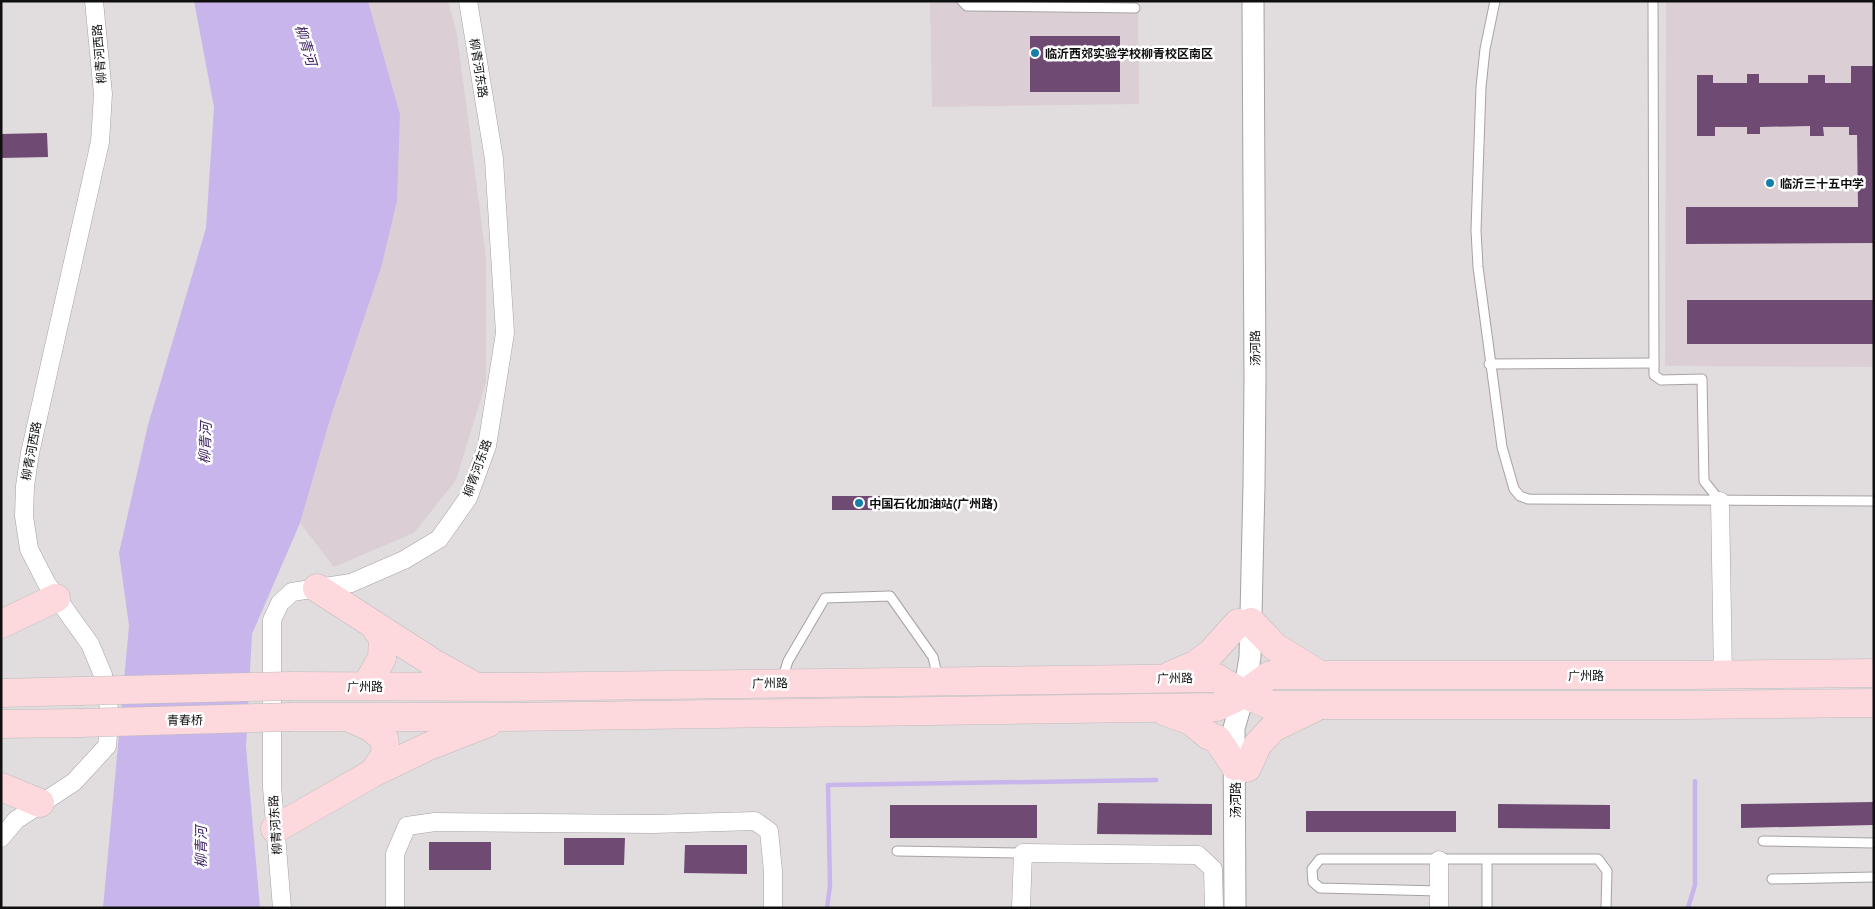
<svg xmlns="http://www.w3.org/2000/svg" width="1875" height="909" font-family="Quicksand,'Noto Sans SC',sans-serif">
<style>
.built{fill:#dbcfd5}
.water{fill:#c8b5eb}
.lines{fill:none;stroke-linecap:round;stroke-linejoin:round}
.stream{stroke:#c8b5eb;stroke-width:4.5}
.building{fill:#6f4b73}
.service-casing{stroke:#a6a2a4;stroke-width:11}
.minor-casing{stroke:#a6a2a4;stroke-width:19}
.tertiary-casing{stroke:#a6a2a4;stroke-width:23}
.primary-casing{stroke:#bcbcbc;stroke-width:29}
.service{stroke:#fff;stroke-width:9}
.minor{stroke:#fff;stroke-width:18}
.tertiary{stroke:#fff;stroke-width:21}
.primary{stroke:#fdd8dd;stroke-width:28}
.primary-bridge-casing{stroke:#bcbcbc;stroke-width:29;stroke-linecap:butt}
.primary-bridge{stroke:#fdd8dd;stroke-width:28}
.poi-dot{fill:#167fa9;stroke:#fff;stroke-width:2}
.labels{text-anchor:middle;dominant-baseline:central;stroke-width:5;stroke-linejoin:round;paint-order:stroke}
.poi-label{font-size:12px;font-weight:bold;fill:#100f0f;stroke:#fff;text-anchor:start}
.street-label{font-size:12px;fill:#100f0f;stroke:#fff}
.water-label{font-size:14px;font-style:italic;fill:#3d2261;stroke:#fff}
</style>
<rect width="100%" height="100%" fill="#e1dddf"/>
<g class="built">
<path d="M368 1H448L457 34 486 257V382L456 480 414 533 334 567 300 523 331 416 381 268 400 114Z"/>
<path d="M930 1H1138L1139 104 932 107Z"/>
<path d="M1666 1H1874V367L1665 366Z"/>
</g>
<path class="water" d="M194 1H368L400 114 397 201 381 268 331 416 300 523 252 634 246 747 260 908H103L129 626 119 553 148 425 206 228 214 107Z"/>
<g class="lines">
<g class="stream">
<path d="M827 908 830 886 828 785 1156 780"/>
<path d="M1688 908 1695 885V781"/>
</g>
</g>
<g class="building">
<rect x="1030" y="36" width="90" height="56"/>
<path d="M1851 66H1874V243L1686 244V207H1858L1857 135H1849V127H1823L1824 136H1810V126L1760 127V134H1747V127H1715V136H1697V75H1713V83H1747V74H1759V83H1808V75H1825V83H1851Z"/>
<path d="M47 133 48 157 1 158V134Z"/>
<rect x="1687" y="300" width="187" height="44"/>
<rect x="832" y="496" width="53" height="14"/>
<path d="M1874 802V825L1741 828V804Z"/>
<path d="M1098 803 1212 804V835L1097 834Z"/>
<path d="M1498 804 1610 805V829L1498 828Z"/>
<rect x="890" y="805" width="147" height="33"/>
<rect x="1306" y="811" width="150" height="21"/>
<path d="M564 838H625L624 865H564Z"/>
<rect x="429" y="842" width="62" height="28"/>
<path d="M685 845H747V874L684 873Z"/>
</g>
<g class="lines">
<defs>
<g id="service">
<path d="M962 1 967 6 1135 8"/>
<path d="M1495 1 1485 49 1481 87 1476 230 1478 267 1502 447 1514 489 1520 496 1528 499 1874 501"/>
<path d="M1653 1 1654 375 1661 380 1702 379 1704 481 1720 501"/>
<path d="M1489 364 1654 363"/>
<path d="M782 680 788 661 825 598 890 596 933 657 938 678"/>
<path d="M1763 841 1874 843"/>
<path d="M897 851 1023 853"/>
<path d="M1772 879 1874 877"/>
<path d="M1439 891 1320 888 1313 882 1312 869 1320 859H1598L1607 871 1606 908"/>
<path d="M1487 908V860"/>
</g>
<g id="minor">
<path d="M1720 501 1723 675"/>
<path d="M1 838 16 820 74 782 107 746 110 714 103 675 90 644 47 584 29 549 24 516 25 486 30 453 100 142 103 94 94 1"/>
<path d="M282 908 272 787V620L280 603 292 592 351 583 404 560 439 539 468 498 487 446 505 333 494 159 468 1"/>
<path d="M395 908V854L407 826 435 822 653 824 755 821 769 831 773 871V908"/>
<path d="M1021 908 1023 853 1198 855 1213 869 1214 908"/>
<path d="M1439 908V860"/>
</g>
<path id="tertiary" d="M1235 908 1234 728 1244 694 1250 657 1254 485 1255 379 1253 1"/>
<g id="primary">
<path d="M317 588 435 664 473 685"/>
<path d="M1251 622 1275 647 1320 675"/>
<path d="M1 624 56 598"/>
<path d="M1171 675 1195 665 1211 653 1238 623"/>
<path d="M291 686 506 687 1217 678 1244 694 1270 705H1687L1874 703"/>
<path d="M366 686 382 658 383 638 373 624"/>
<path d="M1 693 80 691"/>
<path d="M1164 711 1191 721 1209 736 1217 739 1235 766"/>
<path d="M291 717H506L1217 707 1244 694 1270 675H1687L1874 673"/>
<path d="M350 718 370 727 384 738 386 754 373 773"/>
<path d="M1 724 79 723"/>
<path d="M1247 768 1258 744 1273 728 1314 708"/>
<path d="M1 787 40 803"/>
<path d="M275 829 373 773 429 746 488 723"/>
</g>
</defs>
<use href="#service" class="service-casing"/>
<use href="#minor" class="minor-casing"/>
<use href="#tertiary" class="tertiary-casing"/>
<use href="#primary" class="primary-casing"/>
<use href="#service" class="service"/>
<use href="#minor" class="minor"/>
<use href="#tertiary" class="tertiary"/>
<use href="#primary" class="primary"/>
<defs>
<g id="primary-bridge">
<path d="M80 691 291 686"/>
<path d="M79 723 291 717"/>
</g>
</defs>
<use href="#primary-bridge" class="primary-bridge-casing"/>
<use href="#primary-bridge" class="primary-bridge"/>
</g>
<g class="poi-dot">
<circle cx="1035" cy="53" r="5"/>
<circle cx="1770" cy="183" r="5"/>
<circle cx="859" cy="503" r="5"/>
</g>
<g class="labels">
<g class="poi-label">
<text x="1045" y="53">临沂西郊实验学校柳青校区南区</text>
<text x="1780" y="183">临沂三十五中学</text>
<text x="869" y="503">中国石化加油站(广州路)</text>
</g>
<g class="street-label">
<text transform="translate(99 54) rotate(-95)">柳青河西路</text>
<text transform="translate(479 68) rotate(81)">柳青河东路</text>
<text transform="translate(1255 348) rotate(-91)">汤河路</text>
<text transform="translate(31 451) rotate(-79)">柳青河西路</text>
<text transform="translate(477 468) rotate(-70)">柳青河东路</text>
<text x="1586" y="675">广州路</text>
<text transform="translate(1175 678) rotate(-1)">广州路</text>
<text transform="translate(770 683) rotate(-1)">广州路</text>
<text x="365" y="686">广州路</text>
<text transform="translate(185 720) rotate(-1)">青春桥</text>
<text transform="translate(1235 800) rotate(-90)">汤河路</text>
<text transform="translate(275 825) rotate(-94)">柳青河东路</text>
</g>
<g class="water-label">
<text transform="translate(306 45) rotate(73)">柳青河</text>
<text transform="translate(205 443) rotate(-87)">柳青河</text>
<text transform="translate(201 847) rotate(-90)">柳青河</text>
</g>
</g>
<rect width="1875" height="909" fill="none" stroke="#100f0f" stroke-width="5"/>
</svg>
